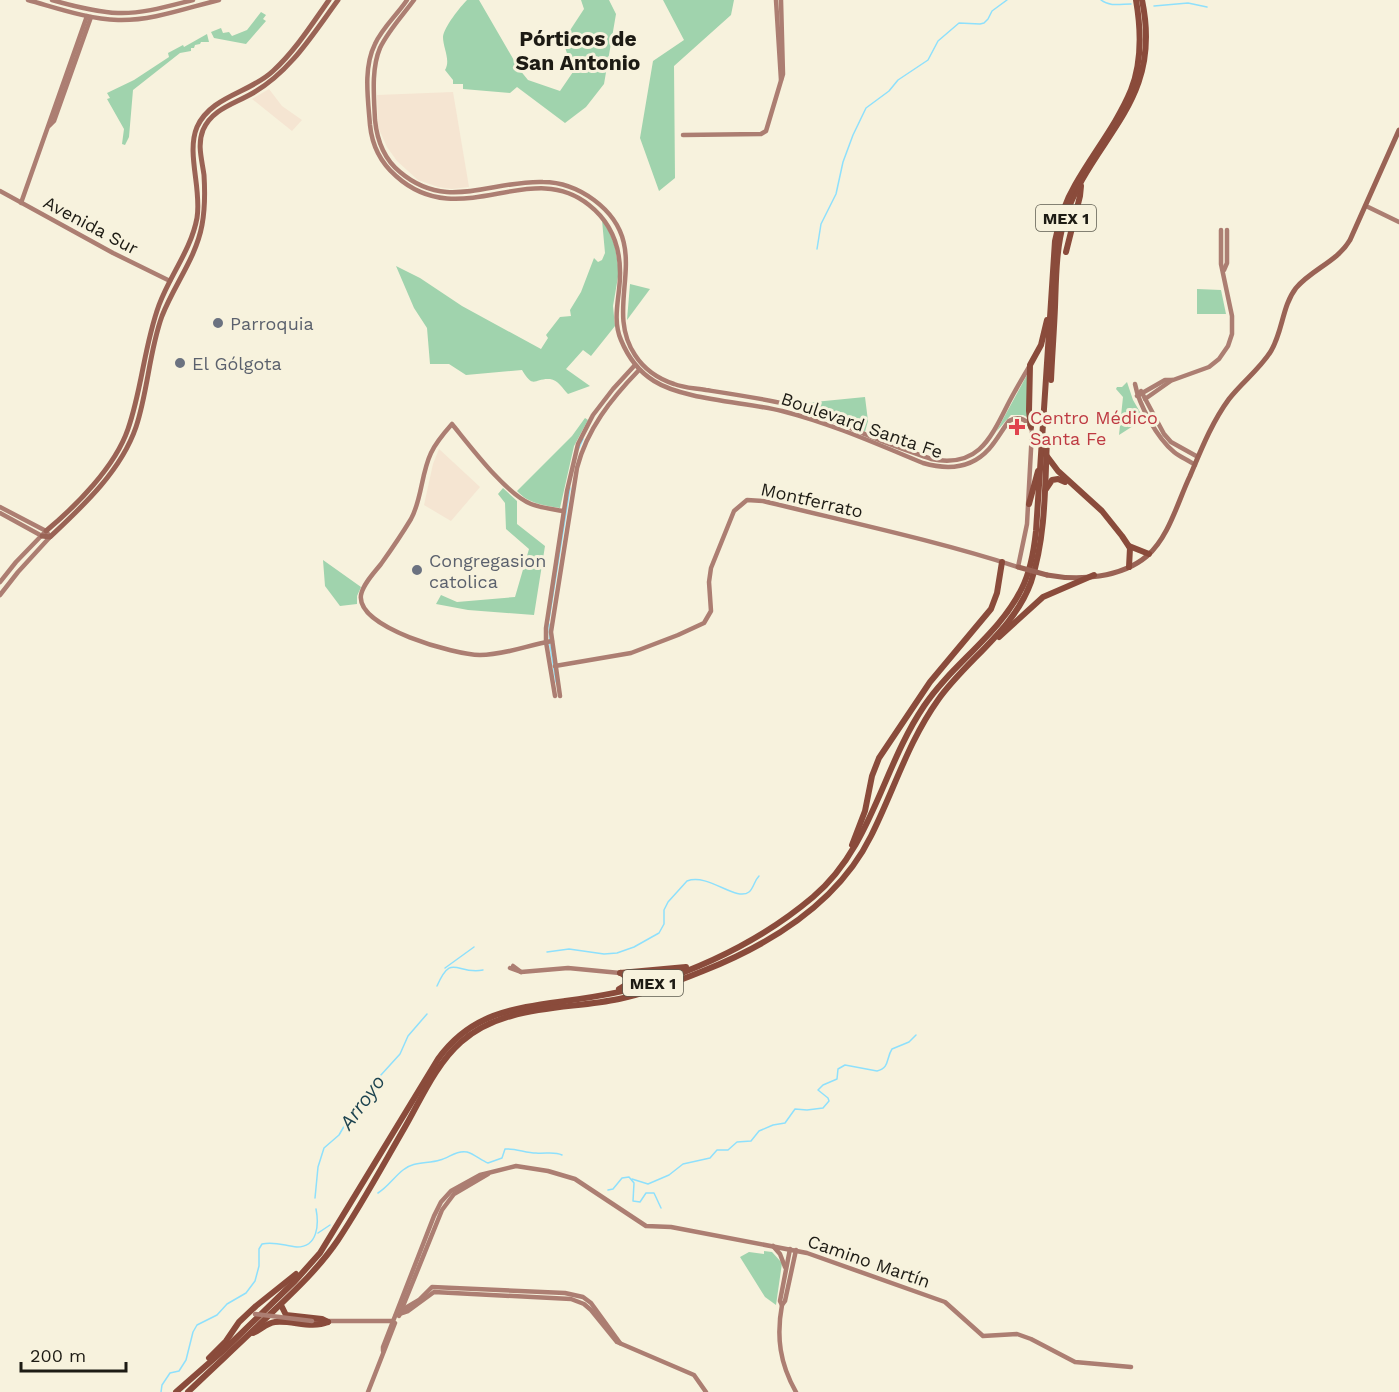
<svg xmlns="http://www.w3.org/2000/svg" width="1399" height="1392" font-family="'Work Sans',sans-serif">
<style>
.education{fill:#f5e5d2}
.green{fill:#a0d3ad}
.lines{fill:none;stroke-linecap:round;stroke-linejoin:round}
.stream{stroke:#8ee0fc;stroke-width:1.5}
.secondary{stroke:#ac7e72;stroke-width:4.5}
.primary{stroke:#9a6355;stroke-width:5}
.highway{stroke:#8a4b3b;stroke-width:6}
.secondary-bridge{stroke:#ac7e72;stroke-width:4.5}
.primary-bridge{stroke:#9a6355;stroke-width:5}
.worship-dot{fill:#6b7280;stroke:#f7f2dd;stroke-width:2}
.health-dot{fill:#e0444e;stroke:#f7f2dd;stroke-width:2}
.labels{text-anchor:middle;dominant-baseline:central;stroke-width:6;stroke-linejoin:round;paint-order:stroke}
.shield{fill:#f7f2dd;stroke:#5e5c50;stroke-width:1.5}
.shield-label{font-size:16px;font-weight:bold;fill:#1d1b14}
.street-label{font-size:18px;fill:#1d1b14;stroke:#f7f2dd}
.worship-label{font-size:18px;fill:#5b616d;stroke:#f7f2dd;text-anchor:start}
.health-label{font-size:18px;fill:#be3a42;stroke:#f7f2dd;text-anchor:start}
.water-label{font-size:20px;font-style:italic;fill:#1e4450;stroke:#f7f2dd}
.quarter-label{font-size:21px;font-weight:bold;fill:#1d1b14;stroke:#f7f2dd}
</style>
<rect width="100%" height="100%" fill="#f7f2dd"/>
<g class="education">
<path d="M269 89 282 106 302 120 292 131 252 99Z"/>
<path d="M453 92 469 187 452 189 438 187 418 180 397 161 387 147 378 127 377 95Z"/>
<path d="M439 449 480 487 451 521 424 505 433 464Z"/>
</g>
<g class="green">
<path d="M467 0H479L519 69 528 80 560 91 573 72 563 41 584 9 581 0H609L616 14 604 84 586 107 565 123 517 87 510 93 463 89V84H453V80L445 70C451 60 443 48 443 37 444 27 460 7 467 0Z"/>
<path d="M663 0H734L731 15 674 66 675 178 659 191 640 138 653 61 684 40Z"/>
<path d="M261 12 266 15 263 19 266 21 246 44 214 38 211 32 221 28 223 33 229 32 232 36 247 30Z"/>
<path d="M207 34 209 42H201L200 44 195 45 194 48H191V51L180 53 133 90 129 137 125 145 122 144 124 129 107 99 110 98 107 93 134 80 169 57 168 53 183 45 184 47Z"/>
<path d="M602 220 610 233 615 247 619 271 613 306 615 326 591 356 583 350 566 369 590 386 568 394C563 389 558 380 550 379 534 378 534 390 522 370L466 375 449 364H430L427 328 414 308 396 266 420 278 462 306 541 349 548 338 546 335 560 317 571 316 570 310 581 292 594 258 598 262 602 260 605 253Z"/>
<path d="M630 284 650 289 627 320Z"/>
<path d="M1197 289 1221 290 1226 314H1197Z"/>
<path d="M1028 373 1027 417 1023 415H1011L996 432Z"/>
<path d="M1127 382 1133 400 1144 419 1119 435 1123 397 1116 389 1117 387H1122Z"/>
<path d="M865 397 868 421 865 432 803 409 804 403Z"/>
<path d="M585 418 588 420 574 446 560 508C543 505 529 504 517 491L572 436Z"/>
<path d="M503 488 517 501V524L545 546 534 615 468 610 436 604 441 595 457 602 515 597 529 549 506 529 505 503 498 494Z"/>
<path d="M323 560 361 587 357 596V604L340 606 325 586Z"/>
<path d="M764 1251 772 1252 782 1263 776 1305 765 1297 740 1257 749 1252 764 1254Z"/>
</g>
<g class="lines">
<g class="stream">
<path d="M1101 0C1110 7 1121 4 1131 4"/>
<path d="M1154 6 1188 3 1207 7"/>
<path d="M817 249 821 224 836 194 843 162 853 135 866 108 889 91 898 80 928 60 938 41 959 23 980 24 984 23 988 19 992 11 1007 0"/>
<path d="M579 448 583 439"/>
<path d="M549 620 570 488"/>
<path d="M549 624 550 646 556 682"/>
<path d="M547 952 569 949 604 954 617 953 634 947 659 933 664 924V910L668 902 687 881C709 873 736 902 749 892 754 888 754 881 759 876"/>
<path d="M445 968 474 947"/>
<path d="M437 986C452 952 456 975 483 970"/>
<path d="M632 1179 648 1184 669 1175 683 1164 710 1158 717 1150H728L737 1142 751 1141 759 1131 773 1125 785 1123 795 1109 807 1110 823 1108 829 1101 828 1098 818 1090 823 1085 837 1079 838 1069 845 1065 877 1071C890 1068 886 1058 892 1049L909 1042 916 1035"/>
<path d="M608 1190 613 1189 622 1178 629 1177 634 1183 633 1201 640 1202 646 1193H654L661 1208"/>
<path d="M378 1193C388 1187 394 1177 403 1170 413 1161 428 1164 440 1160 449 1158 456 1150 467 1152 474 1154 481 1160 488 1163L502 1158 505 1149C515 1148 526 1153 536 1153 546 1154 554 1151 562 1155"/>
<path d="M315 1198 318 1167 324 1148 339 1135 361 1097 400 1054 408 1036 427 1014"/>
<path d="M318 1233 330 1225"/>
<path d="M161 1392 162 1385 170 1373 179 1371 186 1360 193 1332 197 1325 217 1315 227 1304 246 1293 255 1281 259 1266V1249L262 1244C275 1241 285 1246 297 1247 318 1247 319 1224 316 1209"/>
</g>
<g class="secondary">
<path d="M28 0C57 8 88 19 118 20 152 21 186 8 219 0"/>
<path d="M52 0C73 6 95 12 118 13 142 14 169 6 193 0"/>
<path d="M407 0C397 15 382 28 375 44 363 68 368 99 370 125 372 145 381 163 396 176 460 234 530 157 589 205 617 227 623 257 619 290 617 307 614 324 621 340 628 357 638 371 654 381 684 400 746 402 782 411 830 423 877 444 923 463 947 470 971 469 989 449 997 440 1002 430 1009 421 1019 415 1029 420 1032 431L1027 524 1018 567C934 540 848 522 763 501L747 500 734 511 711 568 709 582 711 611 704 623 678 635 631 653 555 666"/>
<path d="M414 0C403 15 388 31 380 48 371 69 374 97 375 120 377 140 384 159 400 172 447 212 491 180 543 182 562 182 579 189 594 200 657 247 601 304 635 355 644 369 659 379 674 384 684 388 695 388 706 390 732 394 759 398 786 404 814 411 840 424 867 435 887 444 909 451 931 459 976 468 989 442 1007 406 1014 392 1022 379 1030 365"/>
<path d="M776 0 781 80"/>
<path d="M49 126 54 121 91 17"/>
<path d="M683 135 761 134 766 131 783 74 781 0"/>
<path d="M0 191 113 253 170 281"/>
<path d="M21 203 87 16"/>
<path d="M1366 206 1399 222"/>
<path d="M1224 270 1227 263V230"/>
<path d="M1135 384C1139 405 1157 438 1174 452 1180 457 1188 460 1195 465"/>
<path d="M1141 391 1164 434 1171 442 1198 457"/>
<path d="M1137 396 1165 380H1173L1209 367 1219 359 1228 346 1232 334V316L1221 264V230"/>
<path d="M1145 399 1172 380"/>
<path d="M0 507 46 531 50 537 18 572 0 595"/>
<path d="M0 513 42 536"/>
<path d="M0 582 16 562 44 533"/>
<path d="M552 641C528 645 505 655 480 655 456 655 356 628 361 595 363 584 374 573 381 564 391 550 402 534 411 519 422 499 421 474 431 453 436 442 444 433 452 424 470 446 506 494 531 504 541 508 553 509 563 511"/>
<path d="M555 696 546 642V628L567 491 578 444 593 415 613 389 635 365"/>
<path d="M560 696 551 632 577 468C587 429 611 399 639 370"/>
<path d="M513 966 521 972"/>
<path d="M510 968 521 972 568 968 620 973"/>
<path d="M773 1246 780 1254 785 1267"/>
<path d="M790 1249 780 1301 782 1305C776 1337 780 1364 796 1392"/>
<path d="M782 1305 785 1301 796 1250"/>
<path d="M402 1310 419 1300 432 1287 565 1293 583 1297 591 1303 620 1343"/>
<path d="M396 1315 408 1311 434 1292 571 1299 584 1304 591 1310 617 1342 694 1375 706 1392"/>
<path d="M399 1316 442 1210 454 1194 488 1174"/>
<path d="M312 1321H393"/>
<path d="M383 1351V1347L434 1216 441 1202 451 1191 480 1175 516 1166 548 1171 575 1179 646 1226 671 1227 807 1253 945 1302 983 1336 1017 1334 1031 1339 1075 1362 1131 1367"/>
<path d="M368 1392 395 1323"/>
</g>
<g class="primary">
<path d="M46 531C76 506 115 467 128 429 142 389 144 346 159 305 170 275 191 250 197 218 202 189 186 153 197 127 211 96 250 93 273 71 295 51 312 24 329 0"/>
<path d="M42 536 50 537C83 506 121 471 136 427 148 391 149 352 162 316 174 285 196 258 202 225 205 209 205 191 204 175 202 160 197 145 203 130 212 109 234 104 253 93 290 72 313 34 338 0"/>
<path d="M1047 575C1079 581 1121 578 1147 556 1169 537 1178 501 1190 476 1201 450 1212 422 1229 399 1242 382 1260 369 1271 351 1283 331 1282 306 1296 288 1312 269 1337 262 1350 240L1399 130"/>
</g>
<g class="highway">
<path d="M1066 252 1080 196 1081 186"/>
<path d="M1051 380C1052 356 1054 332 1055 307 1056 279 1056 249 1064 221 1091 136 1164 105 1142 0"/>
<path d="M1031 427 1029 411 1030 365 1041 345 1047 320"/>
<path d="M1046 455 1058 471 1102 511 1122 536 1130 548 1129 567"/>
<path d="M1046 489 1052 480 1058 479 1065 482"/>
<path d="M1029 504 1038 471"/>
<path d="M1129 546 1149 554"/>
<path d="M999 637 1043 597 1094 575"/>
<path d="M852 845 865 811 872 776 879 758 930 682 991 609 997 593 1002 562"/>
<path d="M620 973 686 967"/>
<path d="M619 989 629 983 628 978 621 973"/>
<path d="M281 1305 286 1315 322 1319 328 1322"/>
<path d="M253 1333C261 1330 266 1323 275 1322 292 1320 311 1329 328 1322"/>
<path d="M209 1358 226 1341 239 1322 256 1306 296 1274"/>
<path d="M176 1392 225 1349 295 1281 320 1253 438 1059C471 1013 514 1008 565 1001 595 997 625 992 654 983 711 964 767 936 813 897 872 847 882 768 924 706 952 664 1000 634 1022 588 1031 570 1034 550 1036 531L1055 241C1059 221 1065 202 1075 185 1093 153 1117 124 1131 90 1142 62 1141 29 1136 0"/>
<path d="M188 1392C213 1368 238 1345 263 1321 290 1295 317 1271 338 1240 362 1204 383 1165 405 1127 421 1099 436 1064 461 1042 504 1004 566 1010 619 999 648 993 676 982 703 971 771 944 838 903 871 836 894 790 908 742 938 700 966 660 1014 630 1031 582 1046 537 1045 485 1047 438"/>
</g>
<path class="secondary-bridge" d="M255 1314 312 1321"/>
<path class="primary-bridge" d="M1018 567 1047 575"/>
</g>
<g class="worship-dot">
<circle cx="218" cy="323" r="6"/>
<circle cx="180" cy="363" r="6"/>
<circle cx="417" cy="570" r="6"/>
</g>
<path class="health-dot" d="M1014 418h6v6h6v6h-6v6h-6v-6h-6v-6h6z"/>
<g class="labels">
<g class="shield">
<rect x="1036" y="205" width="60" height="26" rx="4.5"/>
<rect x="623" y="970" width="60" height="26" rx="4.5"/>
</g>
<g class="shield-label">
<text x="1066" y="218">MEX 1</text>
<text x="653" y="983">MEX 1</text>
</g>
<g class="street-label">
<text transform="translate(91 225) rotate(28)">Avenida Sur</text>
<text transform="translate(862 425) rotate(19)">Boulevard Santa Fe</text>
<text transform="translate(812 500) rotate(13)">Montferrato</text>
<text transform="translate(869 1261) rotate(19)">Camino Martín</text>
</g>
<g class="worship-label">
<text x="230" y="323">Parroquia</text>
<text x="192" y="363">El Gólgota</text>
<text x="429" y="560">Congregasion<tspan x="429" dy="21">catolica</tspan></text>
</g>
<g class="health-label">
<text x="1030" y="417">Centro Médico<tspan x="1030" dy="21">Santa Fe</tspan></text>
</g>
<g class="water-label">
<text transform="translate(362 1102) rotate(-54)">Arroyo</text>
</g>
<g class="quarter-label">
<text x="578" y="38">Pórticos de<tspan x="578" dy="24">San Antonio</tspan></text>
</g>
</g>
<path d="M21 1362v9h105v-9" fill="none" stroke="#1d1b14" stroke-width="3"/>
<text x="30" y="1362" font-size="18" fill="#1d1b14" stroke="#f7f2dd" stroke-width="4.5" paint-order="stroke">200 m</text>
</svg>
